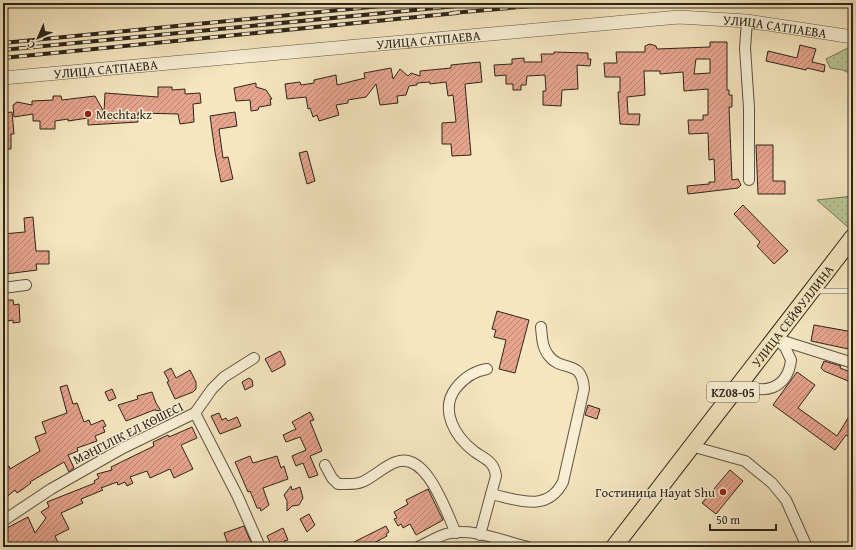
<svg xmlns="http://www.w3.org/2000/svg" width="856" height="550" font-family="'Gentium Book Plus',serif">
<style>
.grass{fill:url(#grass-dots);stroke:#727558}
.building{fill:url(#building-hatch);stroke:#2c241b;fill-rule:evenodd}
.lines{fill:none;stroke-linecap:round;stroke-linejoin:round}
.service-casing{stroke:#5e5444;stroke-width:6}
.minor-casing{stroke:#5e5444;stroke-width:12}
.tertiary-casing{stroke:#5e5444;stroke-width:14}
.primary-casing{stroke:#2c241b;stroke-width:18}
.service{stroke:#f8efd5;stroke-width:5}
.minor{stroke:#f8efd5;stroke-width:10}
.tertiary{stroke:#f8efd5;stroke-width:13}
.primary{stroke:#f5e6bf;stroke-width:16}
.rail-casing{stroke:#2c241b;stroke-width:4}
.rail{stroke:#f8efd5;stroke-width:2.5;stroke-dasharray:8;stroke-linecap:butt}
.poi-dot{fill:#8f2418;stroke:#f8efd5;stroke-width:1.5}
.labels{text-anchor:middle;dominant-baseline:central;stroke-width:3;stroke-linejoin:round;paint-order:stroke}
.shield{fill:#f8efd5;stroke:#696153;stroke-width:1}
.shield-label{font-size:12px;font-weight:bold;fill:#2c241b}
.street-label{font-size:13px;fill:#2c241b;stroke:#f8efd5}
.poi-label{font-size:13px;fill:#2c241b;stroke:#f8efd5;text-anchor:start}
</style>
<defs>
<pattern id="grass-dots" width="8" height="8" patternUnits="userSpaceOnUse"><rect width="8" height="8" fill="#b9c694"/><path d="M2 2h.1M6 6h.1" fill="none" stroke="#9faa7f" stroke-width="1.8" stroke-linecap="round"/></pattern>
<pattern id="building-hatch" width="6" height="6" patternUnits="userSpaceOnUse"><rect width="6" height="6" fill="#e7a58e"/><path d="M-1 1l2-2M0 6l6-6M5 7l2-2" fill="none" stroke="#bb8673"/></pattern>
</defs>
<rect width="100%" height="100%" fill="#f5e6bf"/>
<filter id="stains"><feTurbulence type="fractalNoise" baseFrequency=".005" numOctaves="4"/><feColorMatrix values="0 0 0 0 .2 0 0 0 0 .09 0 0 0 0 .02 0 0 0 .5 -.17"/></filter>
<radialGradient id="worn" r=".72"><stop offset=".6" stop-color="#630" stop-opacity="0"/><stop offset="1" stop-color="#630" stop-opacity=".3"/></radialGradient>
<g class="grass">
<path d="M848 48 853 50V75L843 70 830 68 826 59Z"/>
<path d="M853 196V223L849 228 817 200Z"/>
</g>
<g class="building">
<path d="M710 42H727V90H729V95H732V107H729L732 180 738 179 741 185 738 188 688 194 687 186 709 184V182H715L714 159 709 160 708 133 689 134 688 120H703V115H708V89L684 91 683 72 660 74V71H644L645 95 627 97 628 114H640L639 125 620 124 618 92H620V77H605L604 63H617L616 52H645V46L650 44 656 46 657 49 710 47ZM696 59H710V73L694 74Z"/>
<path d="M800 45 816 49 812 62 825 65 824 72 807 68 806 70 766 61 768 51 797 58Z"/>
<path d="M554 52 588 53V59H591L590 66 577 65 578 89 562 90 561 106 543 105V91H546L545 75 527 76 526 85H521V90H513V84H506V75L495 76 494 65 512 64V59L524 58V62H542L541 54H554Z"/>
<path d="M480 62 482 82 465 84 471 155 452 156 451 144H442V123L456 122 453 95 448 96 446 82 430 84V82L417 83V85L409 86 406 95 397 96 398 103 380 105 376 84 366 97 348 100V103L336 105 339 115 319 121 317 115 313 117 310 108 308 109 306 97 287 99 285 84 300 82 301 85 314 83V80L336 75 337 85 365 78 364 73 391 68 393 79 400 69 408 76 411 73 420 76V71L451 68V65Z"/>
<path d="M256 83V87L266 90 272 99H270L271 105 259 107 258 110 251 111 250 100 236 101 234 88Z"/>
<path d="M158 87H172V90L185 89V94L200 93 201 103 193 104 194 122 180 124 178 114 138 113V122L88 125V118L68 121V119L55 121V129H40V121H33V114L14 117 13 105 17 102 32 105V101L53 100V96H61L62 100 95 96 104 112 105 93 158 97Z"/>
<path d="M12 112 14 134H11V149H4L3 113Z"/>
<path d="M235 112 237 126 219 129 223 158 228 157 233 179 221 182 215 152 210 116Z"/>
<path d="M756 145H773V181H785V194H758Z"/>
<path d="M307 151 315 181 307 184 299 153Z"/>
<path d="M743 205 788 251 774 264 757 246 760 242 734 214Z"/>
<path d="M33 217 36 251H49V264H36L37 270 6 274 5 268H3V234L25 232 24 218Z"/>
<path d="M4 300H13L14 305 19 304 20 322 13 323V320L8 321 7 318H4Z"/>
<path d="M497 311 529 320 515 373 499 369 506 340 494 337 496 330 492 329Z"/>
<path d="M814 325 853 332V350L811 341Z"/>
<path d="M280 351 285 361V365L272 372 265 359Z"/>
<path d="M824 361 841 366 840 368 853 373V383L824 371 821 368Z"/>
<path d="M171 368 176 378 190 370 196 382V389L193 392 175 399 167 382 169 381 164 372Z"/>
<path d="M797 372 815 385 798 408 837 436 853 410V434L850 432 848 436 846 435 835 450 773 405Z"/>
<path d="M249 378 252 380 253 386 245 390 242 382Z"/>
<path d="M67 385 73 404 77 403 84 422 89 420 91 425 103 420 106 426 103 427 105 432 95 436 97 441 77 448 78 451 68 455 74 468 69 472 64 462 30 482 31 483 23 489 17 493 15 490 3 500V470L9 466 10 469 40 451 35 437 46 433 42 422 67 413 60 387Z"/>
<path d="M112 389 116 398 109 401 105 392Z"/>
<path d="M152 392 156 403 161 411 154 410 126 421 118 405 138 399 137 396Z"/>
<path d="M588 405 600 409 597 419 585 415Z"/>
<path d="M310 412 314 420 310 421 322 451 310 456 318 475 309 478 303 463 296 466 292 456 306 450 300 437 286 442 283 435 296 429 292 422Z"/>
<path d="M219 413 222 420 226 418 228 421 237 417 241 426 220 434 211 416Z"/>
<path d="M192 427 197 438 181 445 193 469 174 478 170 469 150 478 147 471 130 477 133 483 127 486 125 482 118 485 117 482 101 488 103 490 81 499 83 503 61 513 69 529 55 536 60 547H34L32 542 23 547H3V530L28 517 35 533 46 518 41 512 49 507 47 502 95 483 94 481 99 478 97 474 112 470 111 467 154 446 153 442 168 435 169 437Z"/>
<path d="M250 456 253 463 277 456 281 468 284 466 288 479 263 488 269 505 261 511 260 508H257L250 491 248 492 235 462Z"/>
<path d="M730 470 743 481 716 514 702 503Z"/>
<path d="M291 486 292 490 300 487 303 498 299 505 292 506 287 511V501L284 495Z"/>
<path d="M428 489 443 520 416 535 410 524 403 528 401 524 398 526 394 519 397 518 394 512 408 504 406 500Z"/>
<path d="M309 514 315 525 307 532 300 519Z"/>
<path d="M244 526 253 547H229L224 533Z"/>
<path d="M386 526 389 532 386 534 387 536 374 543 376 547H357L354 542Z"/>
<path d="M283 528 288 540 284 541 286 545 272 547 267 536Z"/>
</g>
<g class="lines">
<defs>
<path id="service" d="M815 291H853"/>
<g id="minor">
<path d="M747 21 745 48 749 108V180"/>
<path d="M3 288 26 285"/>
<path d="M777 339 853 363"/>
<path d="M741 382C763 397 788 388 791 360L785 347 775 338"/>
<path d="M195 413 238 497 260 547"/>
<path d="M691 446 745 461 772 483 786 500 807 547"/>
<path d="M325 465 332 478 338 484C345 484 355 485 362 482 374 477 384 466 396 462 427 451 446 512 456 533"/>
<path d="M491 494C518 500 547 513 563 482L584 389C582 358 562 373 549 356 542 348 542 337 541 327"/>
<path d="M3 521 51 489 123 448 195 413 212 389 224 377 254 358"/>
<path d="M480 535 496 476C494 461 485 459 475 452 455 437 439 410 456 388 464 378 474 371 487 369"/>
<path d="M418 547C427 543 437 537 446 534 472 527 502 541 528 547"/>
</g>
<g id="tertiary">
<path id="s1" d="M3 78 679 17 747 21 853 37"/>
</g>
<g id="primary">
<path id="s2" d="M614 547 853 237"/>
</g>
</defs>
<use href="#service" class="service-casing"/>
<use href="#minor" class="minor-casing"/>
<use href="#tertiary" class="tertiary-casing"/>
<use href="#primary" class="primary-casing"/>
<use href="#service" class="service"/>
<use href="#minor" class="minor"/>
<use href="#tertiary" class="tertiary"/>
<use href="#primary" class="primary"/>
<defs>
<g id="rail">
<path d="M3 7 37 3"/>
<path d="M452 13 566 3"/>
<path d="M3 43 411 3"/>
<path d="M3 50 487 3"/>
<path d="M3 58 457 13"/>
</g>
</defs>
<use href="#rail" class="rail-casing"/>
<use href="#rail" class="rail"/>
</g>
<g class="poi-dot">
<circle cx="88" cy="114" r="4"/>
<circle cx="723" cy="492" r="4"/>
</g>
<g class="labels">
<rect class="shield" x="707" y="382" width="52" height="20" rx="3"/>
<g class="shield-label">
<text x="733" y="392">KZ08-05</text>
</g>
<g class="street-label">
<text stroke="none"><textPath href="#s1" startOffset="775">УЛИЦА САТПАЕВА</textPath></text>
<text stroke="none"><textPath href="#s1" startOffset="427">УЛИЦА САТПАЕВА</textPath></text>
<text stroke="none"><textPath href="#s1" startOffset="103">УЛИЦА САТПАЕВА</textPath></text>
<text stroke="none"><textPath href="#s2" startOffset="292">УЛИЦА СЕЙФУЛЛИНА</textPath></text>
<text transform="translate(128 433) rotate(-27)">МӘҢГІЛІК ЕЛ КӨШЕСІ</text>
</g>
<g class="poi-label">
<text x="96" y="114">Mechta.kz</text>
<text x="715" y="492" text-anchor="end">Гостиница Hayat Shu</text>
</g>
</g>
<rect width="856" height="550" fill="none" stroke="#f5e6bf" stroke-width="16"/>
<rect x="4" y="4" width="848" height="542" fill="none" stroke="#2c241b" stroke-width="2"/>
<rect x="8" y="8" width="840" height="534" fill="none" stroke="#2c241b"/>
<g transform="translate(38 38) rotate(225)" stroke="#f8efd5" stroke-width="3" paint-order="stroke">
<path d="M0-3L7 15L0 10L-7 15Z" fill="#2c241b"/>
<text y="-6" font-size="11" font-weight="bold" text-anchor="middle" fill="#2c241b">С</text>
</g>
<path d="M710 524v6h66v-6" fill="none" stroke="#2c241b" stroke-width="2"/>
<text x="716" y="524" font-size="12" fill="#2c241b" stroke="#f8efd5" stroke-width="3" paint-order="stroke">50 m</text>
<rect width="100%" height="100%" filter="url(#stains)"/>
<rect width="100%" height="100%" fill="url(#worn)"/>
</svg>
